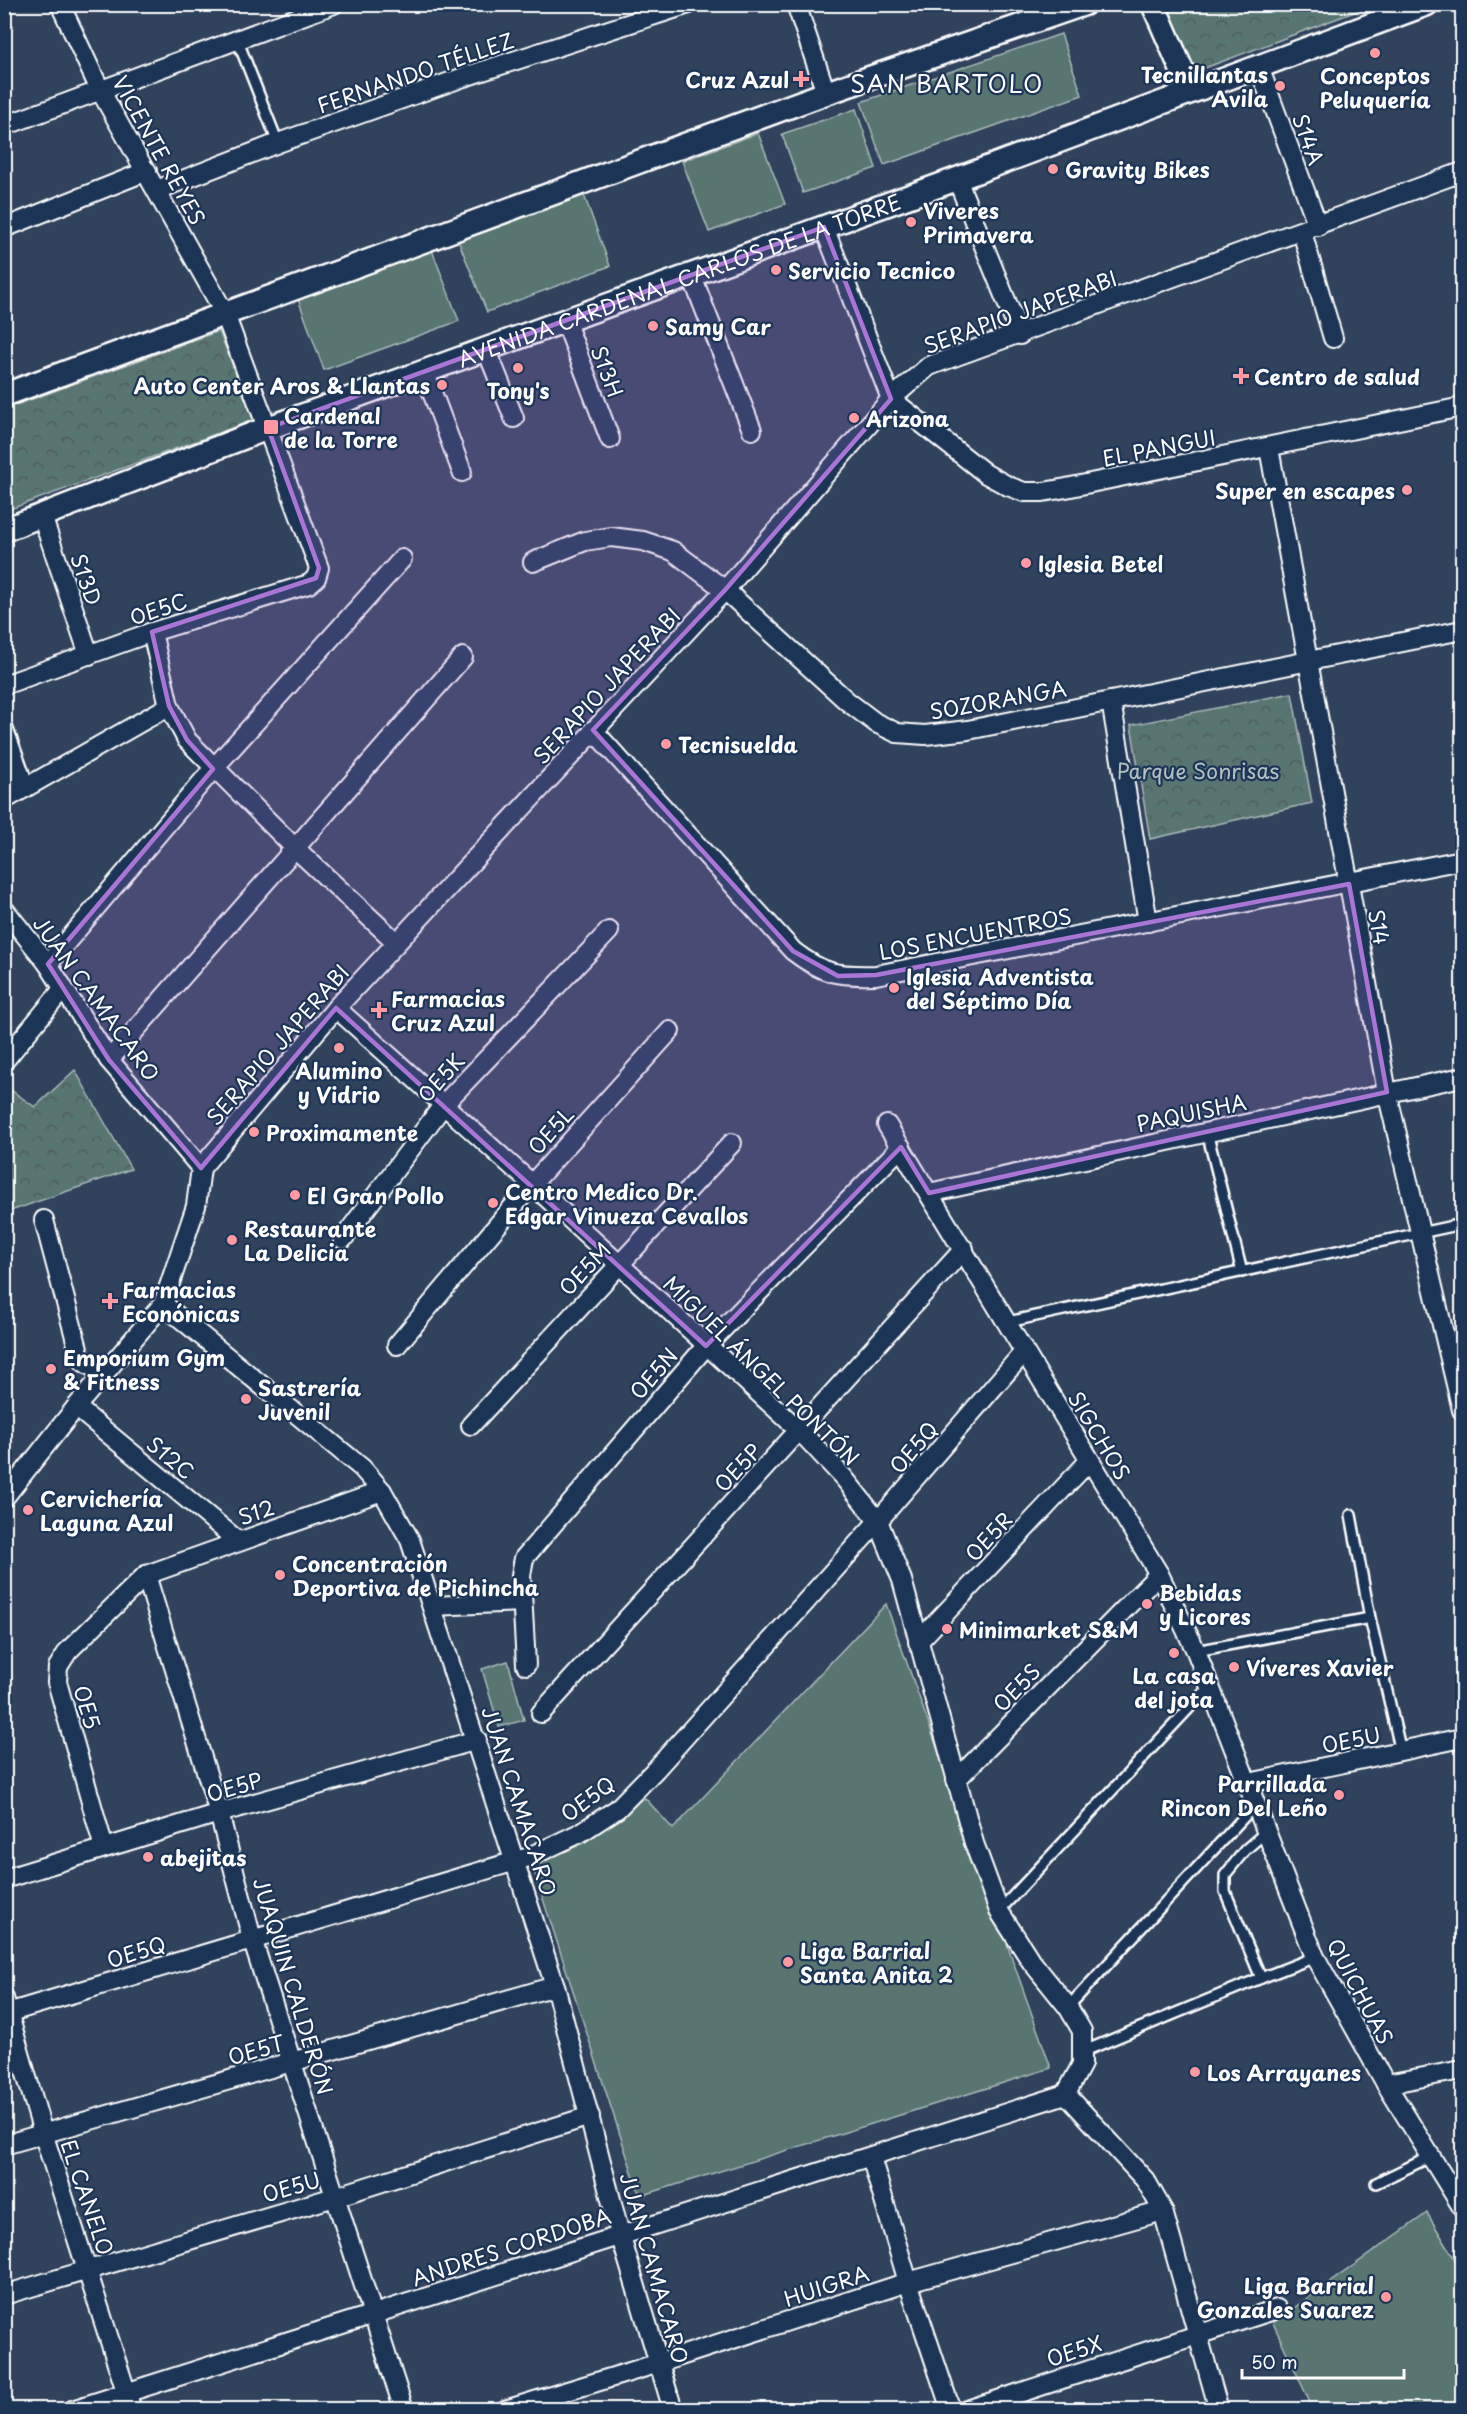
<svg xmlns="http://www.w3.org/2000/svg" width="1467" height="2414" font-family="'Playpen Sans',sans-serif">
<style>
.grass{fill:#587472;stroke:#acbab8;stroke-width:1.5}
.park{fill:url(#park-crowns);stroke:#acbab8;stroke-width:1.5}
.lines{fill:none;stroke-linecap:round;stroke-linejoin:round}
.service-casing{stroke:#fff;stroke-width:14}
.minor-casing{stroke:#fff;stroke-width:22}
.tertiary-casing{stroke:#fff;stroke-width:27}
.service{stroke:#1d3557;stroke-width:9}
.minor{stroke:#1d3557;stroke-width:18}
.tertiary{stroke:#1d3557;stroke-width:22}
.marked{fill:#a976d5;fill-opacity:0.2;stroke:#a976d5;stroke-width:4.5;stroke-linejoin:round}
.poi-dot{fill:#ff9aa2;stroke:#1d3557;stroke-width:2}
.labels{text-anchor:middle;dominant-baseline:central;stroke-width:4.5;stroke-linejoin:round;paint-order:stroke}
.street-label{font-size:21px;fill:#fff;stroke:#1d3557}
.poi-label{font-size:21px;font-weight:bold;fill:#fff;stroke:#1d3557;text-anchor:start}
.park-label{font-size:21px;fill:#b4c0c0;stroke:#1d3557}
.quarter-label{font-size:24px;letter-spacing:1.5px;fill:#fff;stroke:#1d3557}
</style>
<defs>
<pattern id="park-crowns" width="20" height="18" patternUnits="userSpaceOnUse" patternTransform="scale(1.5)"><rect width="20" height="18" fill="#587472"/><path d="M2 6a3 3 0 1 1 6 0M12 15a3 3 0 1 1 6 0" fill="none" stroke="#515c5b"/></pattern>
</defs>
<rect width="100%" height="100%" fill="#30425c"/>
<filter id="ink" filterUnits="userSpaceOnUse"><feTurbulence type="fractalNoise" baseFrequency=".0167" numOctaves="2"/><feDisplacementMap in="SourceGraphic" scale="12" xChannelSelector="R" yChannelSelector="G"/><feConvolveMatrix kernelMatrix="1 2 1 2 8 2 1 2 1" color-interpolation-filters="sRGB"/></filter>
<g filter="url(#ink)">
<g class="grass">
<path d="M1061 34 1082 95 884 165 861 102Z"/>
<path d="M856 109 876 168 803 193 782 134Z"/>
<path d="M758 133 785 204 709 232 682 161Z"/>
<path d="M584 195 610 266 487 312 458 240Z"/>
<path d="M432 250 459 321 324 370 298 299Z"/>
<path d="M886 1604 1051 2068 640 2196 529 1856 645 1798 673 1829Z"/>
<path d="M508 1661 524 1720 499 1727 482 1669Z"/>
<path d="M1427 2213 1462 2271V2409H1313L1273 2323Z"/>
</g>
<g class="park">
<path d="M1161 5H1373L1194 72Z"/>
<path d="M219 331 254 420 5 511V409Z"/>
<path d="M1292 693 1312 803 1150 839 1131 725Z"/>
<path d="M75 1070 131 1169 5 1213V1086L35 1107Z"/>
</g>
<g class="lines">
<defs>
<g id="service">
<path d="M237 39 278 143"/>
<path d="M1207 1132 1242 1272"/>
<path d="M1008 1322 1462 1224"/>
<path d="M1351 1515 1370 1618 1401 1752"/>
<path d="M1196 1651 1370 1618"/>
<path d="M999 1911 1210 1686"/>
<path d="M1261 1978 1315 1957"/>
<path d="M1068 2007 1256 1804"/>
<path d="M1082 2052 1261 1978 1225 1891V1875L1245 1850 1267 1831"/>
<path d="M1376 2183 1432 2156"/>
</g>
<g id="minor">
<path d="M796 4 826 93"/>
<path d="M1259 67 1318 226"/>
<path d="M4 126 334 4"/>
<path d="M957 179 1020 335"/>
<path d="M157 190 278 143 464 77 689 4"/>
<path d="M824 227 891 399 986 474 1008 486 1024 492H1043L1066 488 1462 407"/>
<path d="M4 228 147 171"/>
<path d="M1302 232 1333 338"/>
<path d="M691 274 752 430"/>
<path d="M565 320 610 439"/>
<path d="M486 348 514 418"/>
<path d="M424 371 462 472"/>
<path d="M1269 448 1387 1092 1462 1410"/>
<path d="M42 516 89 655"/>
<path d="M533 562 585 541 611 537 643 541 673 551 725 590 847 701 876 723 897 733 925 735 968 730 1462 630"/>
<path d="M152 632 169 706 187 740 296 849 396 942"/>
<path d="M4 685 152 632 309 584 316 578 319 568 225 314 100 90 60 4"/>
<path d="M1111 701 1148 922"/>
<path d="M4 730 25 788"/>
<path d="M593 730 793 951C824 975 838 976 876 975L1462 860"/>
<path d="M4 800 169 706"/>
<path d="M4 909 48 964 109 1060 201 1168"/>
<path d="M48 964 213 769 402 559"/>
<path d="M336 1008 532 1184 800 1431 844 1478 878 1521 902 1580 974 1843 999 1911 1031 1961 1068 2007 1082 2031V2064L1066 2094"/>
<path d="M109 1060 463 657"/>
<path d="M4 1061 63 989"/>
<path d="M887 1125 1159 1574 1196 1651 1315 1957 1386 2084 1462 2207"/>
<path d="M929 1193 1462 1077"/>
<path d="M44 1220 80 1356 84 1362 104 1374"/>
<path d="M343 1239 444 1104 609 931"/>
<path d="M163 1304 362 1468 382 1491 410 1540 555 1986 620 2234 673 2410"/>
<path d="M397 1345 532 1184 670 1031"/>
<path d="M76 1407 238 1541"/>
<path d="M471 1425 732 1143"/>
<path d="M4 1498 76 1407 163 1304 196 1206 201 1168 336 1008 725 590 891 399 929 366 1462 172"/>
<path d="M146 1575 219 1813 252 1939 404 2410"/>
<path d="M432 1606 522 1602"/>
<path d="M918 1642 1089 1461"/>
<path d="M526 1665 521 1575 524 1558 706 1346 901 1147"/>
<path d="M541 1713 964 1249"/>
<path d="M956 1780 1159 1574"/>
<path d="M1249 1783 1462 1738"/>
<path d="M104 1848 57 1682 58 1667 68 1651 146 1575 382 1491"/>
<path d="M4 1879 219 1813 477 1740"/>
<path d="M4 1998 43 2133 132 2410"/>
<path d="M4 2014 529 1857 580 1833 617 1809 656 1769 878 1521 1024 1352"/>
<path d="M1386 2084 1462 2070"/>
<path d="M1066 2094 1146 2181 1163 2211 1219 2410"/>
<path d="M4 2145 555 1986"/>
<path d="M871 2157 908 2282 951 2410"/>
<path d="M4 2295 338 2196 590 2116"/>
<path d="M72 2410 1066 2094"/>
<path d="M505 2410 659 2363 908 2282 1163 2211"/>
<path d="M967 2410 1277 2309"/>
</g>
<g id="tertiary">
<path d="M1153 4 1191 91"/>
<path d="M4 395 826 93 1084 4"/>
<path id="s1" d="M4 530 268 428 957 179 1427 4"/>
</g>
</defs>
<use href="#service" class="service-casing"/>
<use href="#minor" class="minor-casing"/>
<use href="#tertiary" class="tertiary-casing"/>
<use href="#service" class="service"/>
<use href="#minor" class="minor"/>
<use href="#tertiary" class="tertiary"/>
</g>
</g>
<path class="marked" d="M824 227 891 399 725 590 593 730 793 951 838 976 876 975 1349 884 1387 1092 929 1193 901 1147 706 1346 336 1008 201 1168 109 1060 48 964 213 769 187 740 169 706 152 632 316 578 319 568 268 428Z"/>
<g class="poi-dot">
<circle cx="1375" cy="53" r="6"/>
<path d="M798 70h6v6h6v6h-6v6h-6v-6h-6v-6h6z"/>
<circle cx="1280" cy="86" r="6"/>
<circle cx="1053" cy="169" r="6"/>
<circle cx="911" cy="222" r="6"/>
<circle cx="776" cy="270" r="6"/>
<circle cx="653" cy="326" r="6"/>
<circle cx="518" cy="368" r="6"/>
<path d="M1238 367h6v6h6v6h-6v6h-6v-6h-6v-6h6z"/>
<circle cx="442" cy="385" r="6"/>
<circle cx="854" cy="418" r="6"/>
<rect x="263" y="419" width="16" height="16" rx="3"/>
<circle cx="1407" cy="490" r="6"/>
<circle cx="1026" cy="563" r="6"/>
<circle cx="666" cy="744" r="6"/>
<circle cx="894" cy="988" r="6"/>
<path d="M376 1001h6v6h6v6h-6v6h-6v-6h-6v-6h6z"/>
<circle cx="339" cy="1048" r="6"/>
<circle cx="254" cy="1132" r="6"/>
<circle cx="295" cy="1195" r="6"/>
<circle cx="493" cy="1203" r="6"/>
<circle cx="232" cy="1240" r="6"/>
<path d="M107 1292h6v6h6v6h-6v6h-6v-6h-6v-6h6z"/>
<circle cx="51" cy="1369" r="6"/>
<circle cx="246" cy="1399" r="6"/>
<circle cx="28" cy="1510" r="6"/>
<circle cx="280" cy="1575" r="6"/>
<circle cx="1147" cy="1604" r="6"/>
<circle cx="947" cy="1629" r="6"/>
<circle cx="1174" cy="1653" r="6"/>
<circle cx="1234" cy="1667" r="6"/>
<circle cx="1339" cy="1795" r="6"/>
<circle cx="148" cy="1857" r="6"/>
<circle cx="788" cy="1962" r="6"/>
<circle cx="1195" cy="2072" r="6"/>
<circle cx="1386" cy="2297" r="6"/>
</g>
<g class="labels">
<g class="street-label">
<text transform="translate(415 72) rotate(-19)">FERNANDO TÉLLEZ</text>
<text transform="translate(1309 139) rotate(70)">S14A</text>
<text transform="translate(160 150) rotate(61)">VICENTE REYES</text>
<text stroke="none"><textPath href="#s1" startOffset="720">AVENIDA CARDENAL CARLOS DE LA TORRE</textPath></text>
<text transform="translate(1020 311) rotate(-20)">SERAPIO JAPERABI</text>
<text transform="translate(608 371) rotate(69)">S13H</text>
<text transform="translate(1159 447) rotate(-11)">EL PANGUI</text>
<text transform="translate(87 579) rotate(71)">S13D</text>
<text transform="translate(158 608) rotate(-18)">OE5C</text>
<text transform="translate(606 685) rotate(-47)">SERAPIO JAPERABI</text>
<text transform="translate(998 699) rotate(-10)">SOZORANGA</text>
<text transform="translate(1380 927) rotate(80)">S14</text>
<text transform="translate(975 933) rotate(-11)">LOS ENCUENTROS</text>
<text transform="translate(97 998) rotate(54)">JUAN CAMACARO</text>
<text transform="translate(277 1044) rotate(-49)">SERAPIO JAPERABI</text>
<text transform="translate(440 1077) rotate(-48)">OE5K</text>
<text transform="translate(1191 1112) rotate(-12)">PAQUISHA</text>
<text transform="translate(550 1130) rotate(-48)">OE5L</text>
<text transform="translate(584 1268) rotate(-47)">OE5M</text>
<text transform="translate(762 1370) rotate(44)">MIGUEL ÁNGEL PONTÓN</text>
<text transform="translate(653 1373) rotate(-49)">OE5N</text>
<text transform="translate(1100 1435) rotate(59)">SIGCHOS</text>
<text transform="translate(913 1447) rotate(-49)">OE5Q</text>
<text transform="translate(171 1457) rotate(39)">S12C</text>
<text transform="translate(737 1467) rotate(-47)">OE5P</text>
<text transform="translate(256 1511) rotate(-19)">S12</text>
<text transform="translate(988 1536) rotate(-47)">OE5R</text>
<text transform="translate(1016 1687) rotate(-46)">OE5S</text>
<text transform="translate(88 1707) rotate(74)">OE5</text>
<text transform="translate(1351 1739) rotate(-11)">OE5U</text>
<text transform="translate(234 1786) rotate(-16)">OE5P</text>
<text transform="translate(587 1798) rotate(-36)">OE5Q</text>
<text transform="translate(520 1801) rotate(72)">JUAN CAMACARO</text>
<text transform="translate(136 1951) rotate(-17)">OE5Q</text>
<text transform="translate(294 1986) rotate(73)">JUAQUIN CALDERÓN</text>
<text transform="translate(1361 1991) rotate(62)">QUICHUAS</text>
<text transform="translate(256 2049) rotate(-16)">OE5T</text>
<text transform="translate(291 2186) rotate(-16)">OE5U</text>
<text transform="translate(88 2197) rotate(71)">EL CANELO</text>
<text transform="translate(511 2246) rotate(-18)">ANDRES CORDOBA</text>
<text transform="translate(655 2268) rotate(74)">JUAN CAMACARO</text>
<text transform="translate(826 2285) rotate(-18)">HUIGRA</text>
<text transform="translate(1074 2350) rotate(-18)">OE5X</text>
</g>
<g class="poi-label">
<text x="1268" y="74" text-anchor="end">Tecnillantas<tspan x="1268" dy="24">Avila</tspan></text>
<text x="1375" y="75" text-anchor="middle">Conceptos<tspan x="1375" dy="24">Peluquería</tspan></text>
<text x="789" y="79" text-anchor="end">Cruz Azul</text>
<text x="1065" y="169">Gravity Bikes</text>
<text x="923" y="210">Viveres<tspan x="923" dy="24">Primavera</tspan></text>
<text x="788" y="270">Servicio Tecnico</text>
<text x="665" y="326">Samy Car</text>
<text x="1254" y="376">Centro de salud</text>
<text x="430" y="385" text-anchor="end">Auto Center Aros &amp; Llantas</text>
<text x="518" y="390" text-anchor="middle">Tony's</text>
<text x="284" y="415">Cardenal<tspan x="284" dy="24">de la Torre</tspan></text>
<text x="866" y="418">Arizona</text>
<text x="1395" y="490" text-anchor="end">Super en escapes</text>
<text x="1038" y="563">Iglesia Betel</text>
<text x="678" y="744">Tecnisuelda</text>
<text x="906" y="976">Iglesia Adventista<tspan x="906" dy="24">del Séptimo Día</tspan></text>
<text x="391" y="998">Farmacias<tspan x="391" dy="24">Cruz Azul</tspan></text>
<text x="339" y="1070" text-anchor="middle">Alumino<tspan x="339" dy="24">y Vidrio</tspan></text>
<text x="266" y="1132">Proximamente</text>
<text x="505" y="1191">Centro Medico Dr.<tspan x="505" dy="24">Edgar Vinueza Cevallos</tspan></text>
<text x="307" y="1195">El Gran Pollo</text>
<text x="244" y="1228">Restaurante<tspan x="244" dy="24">La Delicia</tspan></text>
<text x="122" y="1289">Farmacias<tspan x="122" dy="24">Econónicas</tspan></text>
<text x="63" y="1357">Emporium Gym<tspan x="63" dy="24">&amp; Fitness</tspan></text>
<text x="258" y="1387">Sastrería<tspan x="258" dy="24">Juvenil</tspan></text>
<text x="40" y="1498">Cervichería<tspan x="40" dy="24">Laguna Azul</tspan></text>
<text x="292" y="1563">Concentración<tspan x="292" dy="24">Deportiva de Pichincha</tspan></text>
<text x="1159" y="1592">Bebidas<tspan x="1159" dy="24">y Licores</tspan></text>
<text x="959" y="1629">Minimarket S&amp;M</text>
<text x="1246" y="1667">Víveres Xavier</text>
<text x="1174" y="1675" text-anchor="middle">La casa<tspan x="1174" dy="24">del jota</tspan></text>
<text x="1327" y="1783" text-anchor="end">Parrillada<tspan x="1327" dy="24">Rincon Del Leño</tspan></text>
<text x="160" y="1857">abejitas</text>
<text x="800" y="1950">Liga Barrial<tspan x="800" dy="24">Santa Anita 2</tspan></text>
<text x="1207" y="2072">Los Arrayanes</text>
<text x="1374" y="2285" text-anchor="end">Liga Barrial<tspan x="1374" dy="24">Gonzales Suarez</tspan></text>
</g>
<g class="park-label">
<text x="1198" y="770">Parque Sonrisas</text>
</g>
<g class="quarter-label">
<text x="947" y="83">SAN BARTOLO</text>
</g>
</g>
<rect width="1467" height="2414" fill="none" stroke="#1d3557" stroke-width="24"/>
<rect x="12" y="12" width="1443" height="2390" fill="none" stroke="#fff" stroke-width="2" filter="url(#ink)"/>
<path d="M1242 2369v9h162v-9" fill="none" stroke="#ffffff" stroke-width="3"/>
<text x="1251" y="2369" font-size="18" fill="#ffffff" stroke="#1d3557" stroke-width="4.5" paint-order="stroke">50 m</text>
</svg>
